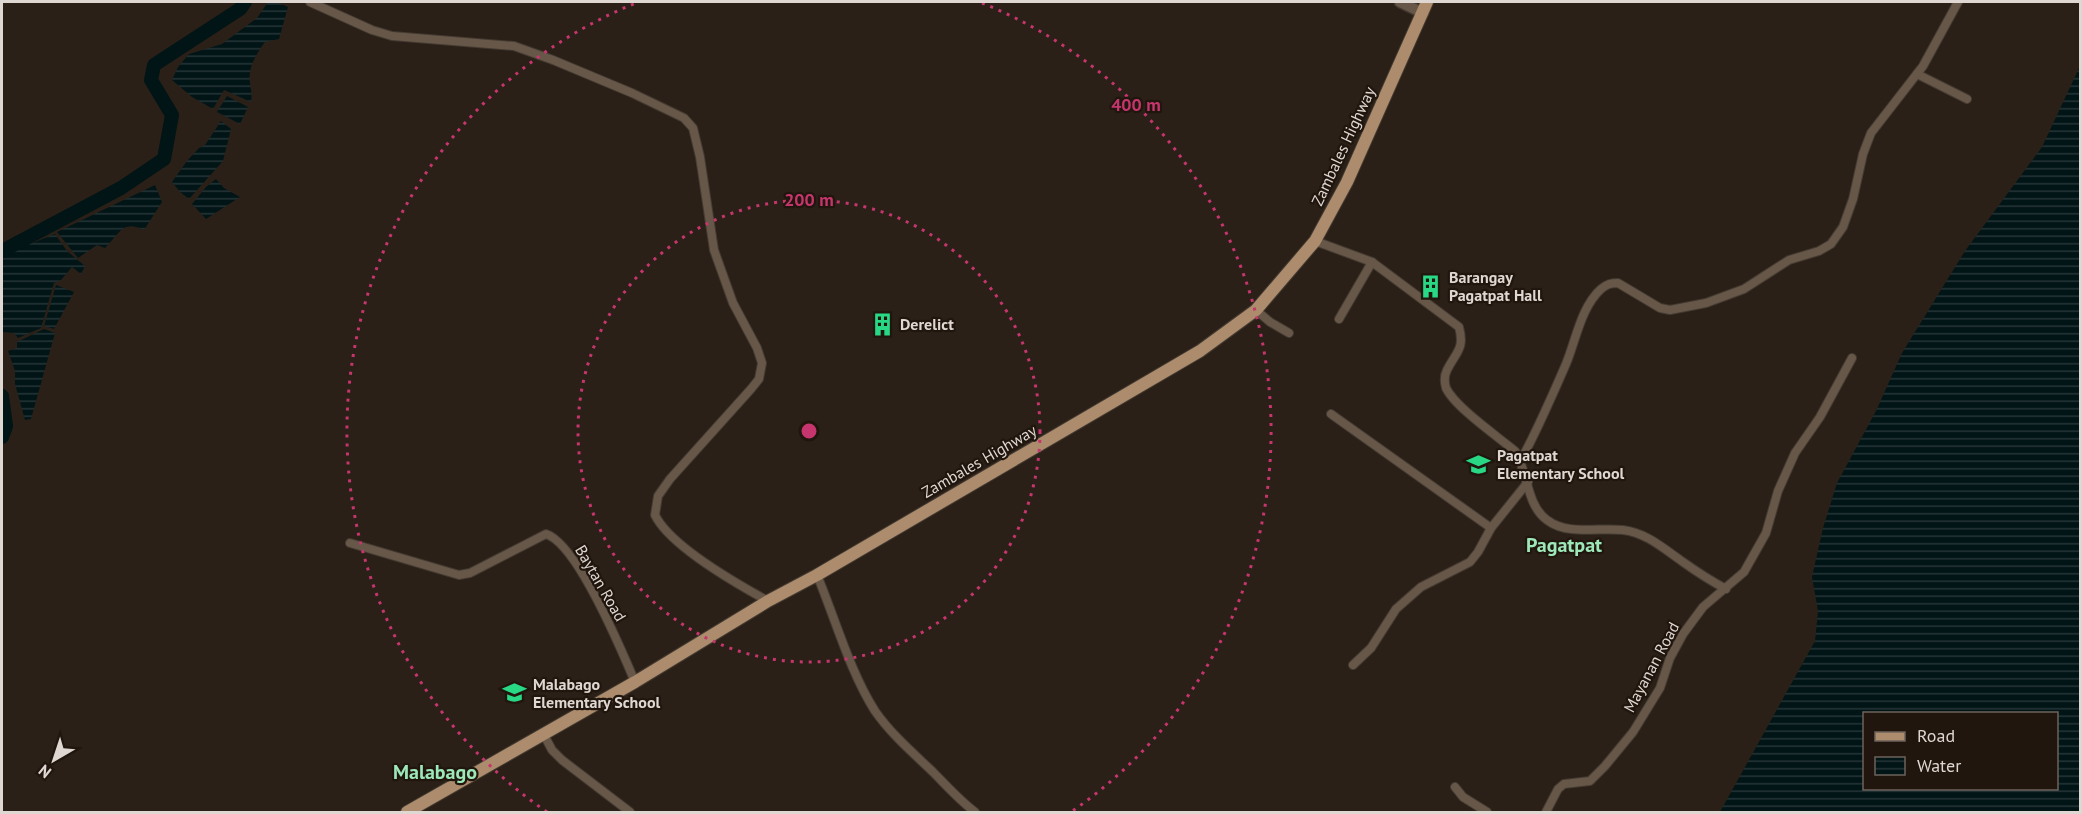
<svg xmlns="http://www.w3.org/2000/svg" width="2082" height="814" font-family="'PT Sans',sans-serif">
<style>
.water{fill:url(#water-rules);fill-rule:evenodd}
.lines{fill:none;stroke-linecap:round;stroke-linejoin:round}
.river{stroke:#011416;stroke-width:14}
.minor-casing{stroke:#433a31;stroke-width:10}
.tertiary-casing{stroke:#433a31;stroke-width:13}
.primary-casing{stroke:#433a31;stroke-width:14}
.minor{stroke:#675748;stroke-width:8}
.tertiary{stroke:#675748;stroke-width:10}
.primary{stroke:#ac8c6d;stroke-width:12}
.ring{fill:none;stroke:#c6356d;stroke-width:3;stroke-dasharray:3 6}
.labels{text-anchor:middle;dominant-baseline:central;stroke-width:4.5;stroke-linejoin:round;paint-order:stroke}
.street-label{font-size:16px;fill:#dfd7d1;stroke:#20160e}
.poi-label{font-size:16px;font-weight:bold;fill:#dfd7d1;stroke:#20160e;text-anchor:start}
.quarter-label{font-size:20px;font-weight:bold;fill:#9de8b9;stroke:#20160e}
.centre{fill:#c6356d;stroke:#20160e;stroke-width:3}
.ring-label{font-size:18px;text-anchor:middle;font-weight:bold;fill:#c6356d;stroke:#20160e;stroke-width:4.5;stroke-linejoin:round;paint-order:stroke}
</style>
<defs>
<pattern id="water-rules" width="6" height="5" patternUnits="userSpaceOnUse" patternTransform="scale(1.5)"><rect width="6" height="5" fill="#011416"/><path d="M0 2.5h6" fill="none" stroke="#263537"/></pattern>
</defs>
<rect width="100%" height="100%" fill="#2a2017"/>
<g class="water">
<path d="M268 2H277L288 7 279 39 265 42C259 50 251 62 250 73 248 82 253 90 251 102L224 90 213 109 192 97 172 80 178 67 189 54 222 44 257 18Z"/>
<path d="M2080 66V812H1720L1815 641 1818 611 1812 577 1823 528 1837 483 1876 411 1902 353 1965 251 2042 147ZM1864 714H2056V788H1864Z"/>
<path d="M227 96 248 107 240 124 217 112Z"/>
<path d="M221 121 231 129 223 161 189 199 180 192 172 182 187 161 199 148 205 145Z"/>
<path d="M216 179 224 188 240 197 206 219 192 204 206 187Z"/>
<path d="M155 185 162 202 144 230C123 219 119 234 105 248L97 245 78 258 57 232Z"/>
<path d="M55 234 67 251 85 266 81 274 72 267 61 280 54 283 41 328 18 338 14 333 2 332V264L5 254Z"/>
<path d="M56 285 74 292 54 329 44 326Z"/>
<path d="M44 329 55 333 31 419 25 420 15 384V371L8 351 17 348V342Z"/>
</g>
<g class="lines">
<g class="river">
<path d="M2 251 121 188 164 159 172 115 151 80 154 65 240 9 245 2"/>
<path d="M2 396 6 426 2 437"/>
</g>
<defs>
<g id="minor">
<path d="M310 2 372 30 392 36 514 46 553 60 632 93 684 118 693 128 700 157 714 250 733 303 757 348 762 363 759 379 751 389 670 479 658 496 655 515C670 546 737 584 768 601"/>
<path d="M1917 74 1967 99"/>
<path d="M1315 241 1372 262 1459 327C1465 349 1456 352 1447 370 1444 376 1444 381 1446 388 1455 407 1497 436 1515 451 1528 471 1526 505 1547 520 1568 536 1599 527 1623 530 1647 533 1664 549 1683 562 1697 572 1711 581 1726 589"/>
<path d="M1256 310 1270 322 1289 333"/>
<path d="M1339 319 1372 262"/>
<path d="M1331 414 1491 528"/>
<path d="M1521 460C1538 429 1552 396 1566 364 1576 340 1581 307 1601 289 1607 284 1611 283 1618 283L1660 308 1670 310 1706 303 1744 289 1789 260 1819 251 1831 244 1843 227 1853 199 1863 154 1871 133 1923 66 1958 2"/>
<path d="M350 543 459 575 470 573 546 534C577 544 622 651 635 682"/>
<path d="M817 575C835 618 850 672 875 711 891 734 912 752 932 771 946 785 959 800 975 812"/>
<path d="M1353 665 1371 648 1396 609 1421 587 1470 562 1478 552 1491 528 1528 482"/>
<path d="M544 735 552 750 562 760 630 812"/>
<path d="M1455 787 1463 797 1487 812"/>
<path d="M1546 812 1558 789 1564 784 1590 781 1605 766 1633 732 1660 688 1670 658 1683 634 1703 607 1744 572 1766 533 1778 491 1795 453 1820 417 1852 358"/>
</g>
<path id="tertiary" d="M1400 2 1423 13"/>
<path id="primary" d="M407 812 635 682 768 601 817 575 1200 351 1256 310 1315 241 1347 182 1427 2"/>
</defs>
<use href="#minor" class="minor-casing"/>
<use href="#tertiary" class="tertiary-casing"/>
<use href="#primary" class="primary-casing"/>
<use href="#minor" class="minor"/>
<use href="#tertiary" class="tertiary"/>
<use href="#primary" class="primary"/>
</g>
<g class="ring">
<circle cx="809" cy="431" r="231"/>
<path d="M547 812A462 462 0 0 1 636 3M982 3A462 462 0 0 1 1071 812"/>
</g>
<defs>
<symbol id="building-bare" viewBox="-9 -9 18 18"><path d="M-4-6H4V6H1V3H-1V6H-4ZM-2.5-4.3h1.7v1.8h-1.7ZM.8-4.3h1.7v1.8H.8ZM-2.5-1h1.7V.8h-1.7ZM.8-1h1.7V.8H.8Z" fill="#28d885" stroke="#20160e" stroke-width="2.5" paint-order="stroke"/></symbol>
<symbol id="school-bare" viewBox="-9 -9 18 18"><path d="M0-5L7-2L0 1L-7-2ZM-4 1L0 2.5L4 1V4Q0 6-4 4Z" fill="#28d885" stroke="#20160e" stroke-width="2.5" paint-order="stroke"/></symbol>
</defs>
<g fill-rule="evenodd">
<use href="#building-bare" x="1414" y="270" width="33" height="33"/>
<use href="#building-bare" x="866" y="308" width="33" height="33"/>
<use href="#school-bare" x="1462" y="448" width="33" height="33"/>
<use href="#school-bare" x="498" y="676" width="33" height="33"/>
</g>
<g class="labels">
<g class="street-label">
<text transform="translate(1343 146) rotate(-65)">Zambales Highway</text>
<text transform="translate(979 461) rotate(-30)">Zambales Highway</text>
<text transform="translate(601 583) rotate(60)">Baytan Road</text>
<text transform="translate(1651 667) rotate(-62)">Mayanan Road</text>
</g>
<g class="poi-label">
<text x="1449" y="277">Barangay<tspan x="1449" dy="18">Pagatpat Hall</tspan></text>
<text x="900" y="324">Derelict</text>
<text x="1497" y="455">Pagatpat<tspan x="1497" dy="18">Elementary School</tspan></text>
<text x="533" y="684">Malabago<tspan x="533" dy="18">Elementary School</tspan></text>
</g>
<g class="quarter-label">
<text x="1564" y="545">Pagatpat</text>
<text x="435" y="772">Malabago</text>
</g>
</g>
<circle cx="809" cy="431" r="9" class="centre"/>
<g class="ring-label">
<text x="1136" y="111">400 m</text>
<text x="809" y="206">200 m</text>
</g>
<rect width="2082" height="814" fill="none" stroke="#dfd7d1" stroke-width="6"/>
<rect x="1863" y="712" width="195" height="78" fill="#20160e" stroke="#6c635c" stroke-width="1.5"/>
<rect x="1875" y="732" width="30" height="9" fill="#ac8c6d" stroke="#6c635c" stroke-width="1.5"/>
<text x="1917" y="742" font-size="18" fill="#dfd7d1">Road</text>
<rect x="1875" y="757" width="30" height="18" fill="url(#water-rules)" stroke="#6c635c" stroke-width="1.5"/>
<text x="1917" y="772" font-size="18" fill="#dfd7d1">Water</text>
<g transform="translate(54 760) rotate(219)" stroke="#20160e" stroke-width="4.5" paint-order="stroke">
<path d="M0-4.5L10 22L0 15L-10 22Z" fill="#dfd7d1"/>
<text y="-9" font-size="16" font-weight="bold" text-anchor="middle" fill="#dfd7d1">N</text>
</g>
</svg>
